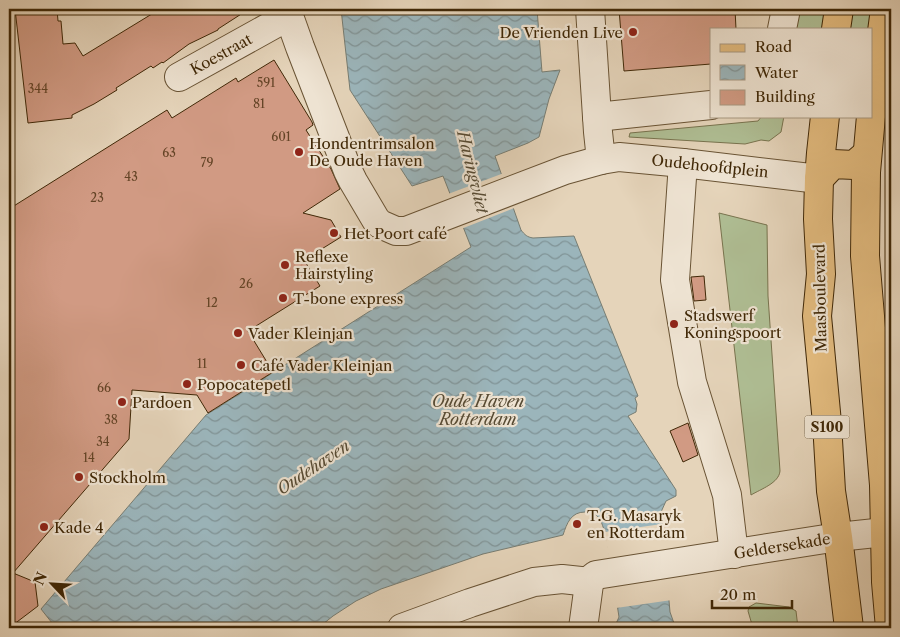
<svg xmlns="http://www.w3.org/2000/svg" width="900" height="637" font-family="'Libre Caslon Text',serif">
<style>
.grass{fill:#afbe94;stroke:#78734e}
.water{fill:url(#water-waves);stroke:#777d73}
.pier{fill:#e5d4ba}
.building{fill:#d19a83;stroke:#402807}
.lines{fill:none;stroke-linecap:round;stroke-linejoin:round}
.minor-casing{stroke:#695334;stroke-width:30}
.major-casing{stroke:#402807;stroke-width:30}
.minor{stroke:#eee3d2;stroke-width:28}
.major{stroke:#e2ba7d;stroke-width:28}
.poi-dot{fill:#8f2418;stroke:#eee3d2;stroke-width:2}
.labels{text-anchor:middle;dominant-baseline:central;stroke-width:4.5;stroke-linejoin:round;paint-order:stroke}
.number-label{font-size:12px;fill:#644426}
.shield{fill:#eee3d2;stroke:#746044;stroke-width:1}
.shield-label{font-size:14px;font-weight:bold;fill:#402807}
.poi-label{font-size:15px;fill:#402807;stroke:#eee3d2;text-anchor:start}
.street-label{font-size:15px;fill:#402807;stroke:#eee3d2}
.water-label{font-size:16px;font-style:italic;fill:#574b34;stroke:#eee3d2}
</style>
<defs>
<pattern id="water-waves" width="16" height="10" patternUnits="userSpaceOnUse" patternTransform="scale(1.25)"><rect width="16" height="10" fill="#9bb5bb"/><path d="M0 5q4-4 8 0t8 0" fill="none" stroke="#809396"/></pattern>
</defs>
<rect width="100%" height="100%" fill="#e5d4ba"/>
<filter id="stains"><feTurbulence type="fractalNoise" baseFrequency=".004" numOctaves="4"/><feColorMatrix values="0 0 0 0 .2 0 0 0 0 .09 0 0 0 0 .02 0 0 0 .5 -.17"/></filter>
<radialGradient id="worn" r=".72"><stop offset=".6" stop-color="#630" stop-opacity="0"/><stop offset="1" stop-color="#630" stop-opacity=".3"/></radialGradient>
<g class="grass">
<path d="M792 9H825L823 29H788Z"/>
<path d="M851 9H871L869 29H849Z"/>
<path d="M762 116H784L781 132 769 141 761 140 745 144 629 137 630 133 758 121Z"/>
<path d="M719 213 767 225 768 296 780 471C779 483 761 489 751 495Z"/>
<path d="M756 603 789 607 796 611 798 628H753L748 611 749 607Z"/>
</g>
<path class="water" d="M341 9H537L542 72 560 70 549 99 539 137 528 143 495 156 521 230C525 235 527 237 533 238L574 236 638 396 635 398 637 404 636 412 628 416 676 490V496L666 501 661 512 670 612 675 626 678 628H614L619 617 606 532C602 528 603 523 599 518 596 514 591 512 585 512 571 512 567 523 563 535L483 554 381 589 356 601 333 616 318 628H56L41 609 206 415 471 247 443 176 412 186 350 90Z"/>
<g class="pier">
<path d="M504 173 517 207 461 229 448 194Z"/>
<path d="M662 524 663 533H665L672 600 616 608 605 532Z"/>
</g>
<g class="building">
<path d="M15 9H57L58 21H61L63 44 75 43 83 56 160 9H249L218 29V30L189 44 163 63 162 62 153 68 151 66 116 88 117 90 94 104 72 115V118L28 123Z"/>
<path d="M619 9H735L736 29H711V64L624 71Z"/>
<path d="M274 60 312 122 313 125 306 130 331 169 340 189 303 213 331 220 341 237 304 260 320 286 248 331 273 372 208 413 197 395 132 390 129 439 13 573 35 582 38 606 9 628V209L167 110 172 118 236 78 238 82Z"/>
<path d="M704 276 706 300 694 301 691 277Z"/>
<path d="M688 423 698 455 683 462 670 431Z"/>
</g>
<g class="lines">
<defs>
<g id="minor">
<path d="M288 9 289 16 300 47 348 171 353 181 376 220 380 224 396 231H406L565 170 601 160 619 157 683 163 819 179"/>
<path d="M590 9 598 132 601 160"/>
<path d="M782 29 786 9"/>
<path d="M179 77 289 16"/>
<path d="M597 117 711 105"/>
<path d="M683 163 675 280 692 382 727 495 734 554"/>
<path d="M402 628 470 603 534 582 562 579 590 582"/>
<path d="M583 628 589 584 591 579 596 575 838 537 885 532"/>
</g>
<g id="major">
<path d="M836 29 839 9"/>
<path d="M871 114 885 9"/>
<path d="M825 116 821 153 819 179 818 219 821 274 817 316 827 423 831 491 838 537 849 628"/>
<path d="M871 116 866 172 865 256 884 485 886 582 890 628"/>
<path d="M819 179 833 164 854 165 867 154"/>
</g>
</defs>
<use href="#minor" class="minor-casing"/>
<use href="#major" class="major-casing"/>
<use href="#minor" class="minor"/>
<use href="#major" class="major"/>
</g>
<g class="poi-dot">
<circle cx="633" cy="32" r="5"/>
<circle cx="299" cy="152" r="5"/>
<circle cx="334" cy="233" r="5"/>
<circle cx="285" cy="265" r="5"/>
<circle cx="283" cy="298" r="5"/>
<circle cx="674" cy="324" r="5"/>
<circle cx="238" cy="333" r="5"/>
<circle cx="241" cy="365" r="5"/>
<circle cx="187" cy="384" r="5"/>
<circle cx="122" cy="402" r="5"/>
<circle cx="79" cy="477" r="5"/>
<circle cx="577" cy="524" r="5"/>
<circle cx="44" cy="527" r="5"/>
</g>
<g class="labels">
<g class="number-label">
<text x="266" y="82">591</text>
<text x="38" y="88">344</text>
<text x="259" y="103">81</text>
<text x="281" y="136">601</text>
<text x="169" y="152">63</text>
<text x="207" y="162">79</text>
<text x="131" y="176">43</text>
<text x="97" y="197">23</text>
<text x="246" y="283">26</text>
<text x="212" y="302">12</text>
<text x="202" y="363">11</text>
<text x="104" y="387">66</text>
<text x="111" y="419">38</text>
<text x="103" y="441">34</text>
<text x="89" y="457">14</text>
</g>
<rect class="shield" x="804.5" y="415.5" width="45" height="23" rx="4"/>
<g class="shield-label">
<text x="827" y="427">S100</text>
</g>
<g class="poi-label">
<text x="623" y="32" text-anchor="end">De Vrienden Live</text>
<text x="309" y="143">Hondentrimsalon<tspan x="309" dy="17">De Oude Haven</tspan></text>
<text x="344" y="233">Het Poort café</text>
<text x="295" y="256">Reflexe<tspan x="295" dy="17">Hairstyling</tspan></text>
<text x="293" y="298">T-bone express</text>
<text x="684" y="315">Stadswerf<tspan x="684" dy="17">Koningspoort</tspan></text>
<text x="248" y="333">Vader Kleinjan</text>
<text x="251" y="365">Café Vader Kleinjan</text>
<text x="197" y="384">Popocatepetl</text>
<text x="132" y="402">Pardoen</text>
<text x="89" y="477">Stockholm</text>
<text x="587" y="515">T.G. Masaryk<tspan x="587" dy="17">en Rotterdam</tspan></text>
<text x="54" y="527">Kade 4</text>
</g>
<g class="street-label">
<text transform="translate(221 54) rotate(-29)">Koestraat</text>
<text transform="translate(710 166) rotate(6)">Oudehoofdplein</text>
<text transform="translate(820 298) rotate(-91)">Maasboulevard</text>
<text transform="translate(782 546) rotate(-9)">Geldersekade</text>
</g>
<g class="water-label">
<text transform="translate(473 172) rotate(76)">Haringvliet</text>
<text x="478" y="401">Oude Haven<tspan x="478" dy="18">Rotterdam</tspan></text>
<text transform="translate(313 467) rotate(-34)">Oudehaven</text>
</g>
</g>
<rect width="900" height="637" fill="none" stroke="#e5d4ba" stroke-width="30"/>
<rect x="10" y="10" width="880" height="617" fill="none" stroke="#402807" stroke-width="2.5"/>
<rect x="15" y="15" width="870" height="607" fill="none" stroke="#402807"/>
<rect x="710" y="28" width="162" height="90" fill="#eee3d2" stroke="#a89881"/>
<rect x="720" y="44" width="25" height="8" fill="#e2ba7d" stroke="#a89881"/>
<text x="755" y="52" font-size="15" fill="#402807">Road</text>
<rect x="720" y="65" width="25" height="15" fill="url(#water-waves)" stroke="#a89881"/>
<text x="755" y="78" font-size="15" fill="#402807">Water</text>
<rect x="720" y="90" width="25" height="15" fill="#d19a83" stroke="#a89881"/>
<text x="755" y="102" font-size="15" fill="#402807">Building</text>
<g transform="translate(52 584) rotate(295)" stroke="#eee3d2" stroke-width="4" paint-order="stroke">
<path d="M0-4L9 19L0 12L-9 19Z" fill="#402807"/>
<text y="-8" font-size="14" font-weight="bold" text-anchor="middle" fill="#402807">N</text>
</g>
<path d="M712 600v8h80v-8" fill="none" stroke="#402807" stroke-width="2.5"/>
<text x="720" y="600" font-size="15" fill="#402807" stroke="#eee3d2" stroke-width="4" paint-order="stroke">20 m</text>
<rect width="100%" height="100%" filter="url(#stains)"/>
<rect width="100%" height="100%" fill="url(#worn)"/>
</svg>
